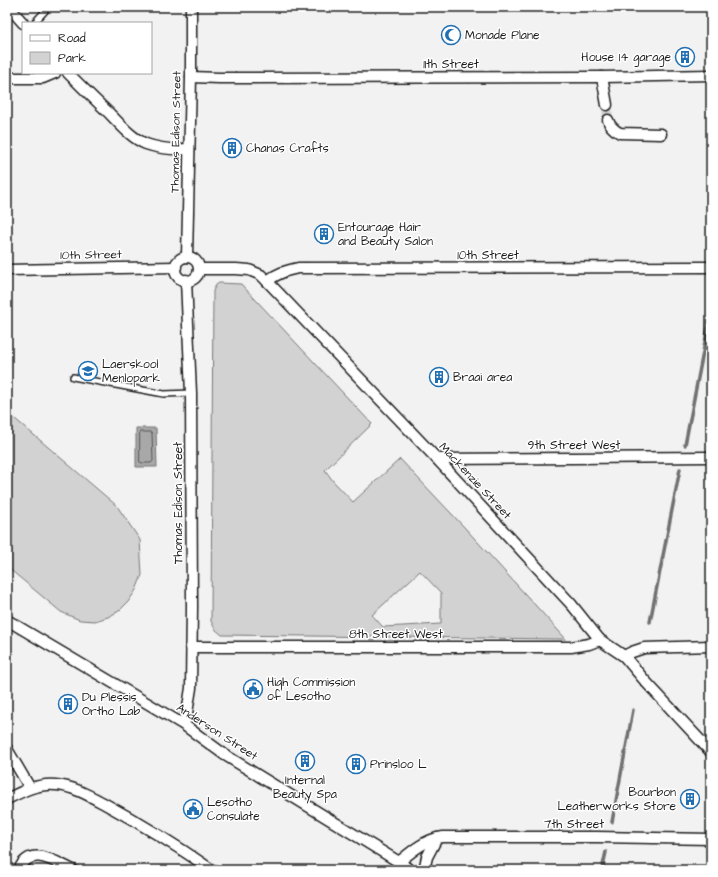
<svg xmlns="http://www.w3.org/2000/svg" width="718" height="877" font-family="'Architects Daughter',sans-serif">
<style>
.green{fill:#d2d2d2;stroke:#777;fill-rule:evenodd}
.water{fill:#a8a8a8;stroke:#707070}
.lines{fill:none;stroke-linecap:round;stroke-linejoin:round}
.shore{stroke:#545454;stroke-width:1}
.stream{stroke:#707070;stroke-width:3.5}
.street-tunnel{stroke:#d2d2d2;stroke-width:10;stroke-dasharray:10 5;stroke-linecap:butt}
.lane-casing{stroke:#1c1c1c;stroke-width:8}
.street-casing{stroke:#1c1c1c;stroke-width:13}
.lane{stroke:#fff;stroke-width:5}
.street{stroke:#fff;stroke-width:10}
.labels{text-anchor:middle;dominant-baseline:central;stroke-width:3;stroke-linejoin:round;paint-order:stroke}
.poi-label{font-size:12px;fill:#1c1c1c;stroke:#fff;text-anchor:start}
.street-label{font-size:12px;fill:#1c1c1c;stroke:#fff}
</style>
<rect width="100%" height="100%" fill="#f2f2f2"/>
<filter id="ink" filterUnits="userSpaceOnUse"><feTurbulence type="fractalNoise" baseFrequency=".025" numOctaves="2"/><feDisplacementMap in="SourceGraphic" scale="8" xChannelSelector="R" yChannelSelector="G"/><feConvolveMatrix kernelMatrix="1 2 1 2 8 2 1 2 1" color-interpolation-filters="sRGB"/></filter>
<g filter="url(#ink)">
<g class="green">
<path d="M219 283 241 284 372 424 325 470 333 481 353 502 400 459 465 528 566 639 222 635 215 629 211 621 213 291 216 285ZM420 571 441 593V624L383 627 372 615Z"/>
<path d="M7 412 117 506 140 540 142 575 136 590 128 602 119 611 108 617 95 621 80 620 61 612 7 567Z"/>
</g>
<path class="water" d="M136 428H156L157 467H136Z"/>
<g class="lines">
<path class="shore" d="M140 432H151L152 433 153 461 151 463H142L140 462Z"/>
<g class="stream">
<path d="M685 445 711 311"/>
<path d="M650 622 680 469"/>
<path d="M612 822 633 710"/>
<path d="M602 870 606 852"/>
</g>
<path class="street-tunnel" d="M607 105 608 120"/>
<defs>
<g id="lane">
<path d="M34 23 45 11 47 7"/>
<path d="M73 377 164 394 191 393"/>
</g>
<g id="street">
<path d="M9 7 23 23"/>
<path d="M68 73C81 86 94 99 108 112 119 123 131 138 146 144 160 149 174 150 189 149"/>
<path d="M191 77 219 78 602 77 711 75"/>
<path d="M602 77 607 105"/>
<path d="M7 78H43L55 73"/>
<path d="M608 120C610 127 614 130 620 133L661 134"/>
<path d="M187 257 191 77V7"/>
<circle cx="187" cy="269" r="12"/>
<path d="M199 269H236L249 270 261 275 267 281 437 459 572 605 600 640 624 656 646 682 711 752"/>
<path d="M7 270 176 267"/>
<path d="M267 281C278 273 285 271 298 268L711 267"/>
<path d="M437 459 711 457"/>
<path d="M7 620 184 725 225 755 399 862 410 870"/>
<path d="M191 647H571L589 644 600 640"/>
<path d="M624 656 632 652 644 648 711 646"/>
<path d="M184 725 187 713 191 688 192 607 191 393 186 280"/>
<path d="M7 749 30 788"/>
<path d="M7 799C23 791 38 783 56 785 73 786 90 796 105 804 142 824 177 846 212 870"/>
<path d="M399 862C412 851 426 839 443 837H596L711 839"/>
<path d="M19 870C30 844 55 862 73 870"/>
<path d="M424 870 427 857 437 838"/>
</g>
</defs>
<use href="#lane" class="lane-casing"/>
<use href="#street" class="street-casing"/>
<use href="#lane" class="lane"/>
<use href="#street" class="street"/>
</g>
</g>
<defs>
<symbol id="mosque-ring" viewBox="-11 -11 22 22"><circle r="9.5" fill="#fff" stroke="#1f6fb2" stroke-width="1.5"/><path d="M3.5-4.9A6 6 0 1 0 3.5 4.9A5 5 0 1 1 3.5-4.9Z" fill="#1f6fb2"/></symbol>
<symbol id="building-ring" viewBox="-11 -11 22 22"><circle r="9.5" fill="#fff" stroke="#1f6fb2" stroke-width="1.5"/><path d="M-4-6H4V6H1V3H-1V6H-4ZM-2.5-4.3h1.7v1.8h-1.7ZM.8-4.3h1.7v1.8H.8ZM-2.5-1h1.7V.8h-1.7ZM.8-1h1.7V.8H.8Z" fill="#1f6fb2"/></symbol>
<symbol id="school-ring" viewBox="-11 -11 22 22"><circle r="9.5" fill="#fff" stroke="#1f6fb2" stroke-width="1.5"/><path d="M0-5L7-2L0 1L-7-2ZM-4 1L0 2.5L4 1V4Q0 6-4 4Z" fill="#1f6fb2"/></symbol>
<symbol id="civic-ring" viewBox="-11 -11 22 22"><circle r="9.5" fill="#fff" stroke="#1f6fb2" stroke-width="1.5"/><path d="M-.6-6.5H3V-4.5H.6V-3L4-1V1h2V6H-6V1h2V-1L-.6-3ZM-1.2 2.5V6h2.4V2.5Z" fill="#1f6fb2"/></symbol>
</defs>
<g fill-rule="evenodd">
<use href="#mosque-ring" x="440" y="24" width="22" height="22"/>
<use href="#building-ring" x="674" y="46" width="22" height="22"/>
<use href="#building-ring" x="221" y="137" width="22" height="22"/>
<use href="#building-ring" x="313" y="223" width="22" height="22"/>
<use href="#school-ring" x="77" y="360" width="22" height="22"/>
<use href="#building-ring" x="428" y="366" width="22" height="22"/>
<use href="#civic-ring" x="242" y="678" width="22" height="22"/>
<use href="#building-ring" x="57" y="693" width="22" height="22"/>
<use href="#building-ring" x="294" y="750" width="22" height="22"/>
<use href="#building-ring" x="345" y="753" width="22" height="22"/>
<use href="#building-ring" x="679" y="788" width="22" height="22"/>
<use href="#civic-ring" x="182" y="798" width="22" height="22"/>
</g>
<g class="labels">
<g class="poi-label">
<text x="465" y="35">Monade Plane</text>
<text x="671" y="57" text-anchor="end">House 14 garage</text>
<text x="246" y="148">Chanas Crafts</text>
<text x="338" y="227">Entourage Hair<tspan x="338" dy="14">and Beauty Salon</tspan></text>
<text x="102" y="364">Laerskool<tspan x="102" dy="14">Menlopark</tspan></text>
<text x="453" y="377">Braai area</text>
<text x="267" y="682">High Commission<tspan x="267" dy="14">of Lesotho</tspan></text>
<text x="82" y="697">Du Plessis<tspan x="82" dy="14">Ortho Lab</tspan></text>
<text x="370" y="764">Prinsloo L</text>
<text x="305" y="780" text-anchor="middle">Internal<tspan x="305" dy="14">Beauty Spa</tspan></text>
<text x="676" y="792" text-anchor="end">Bourbon<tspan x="676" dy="14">Leatherworks Store</tspan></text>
<text x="207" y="802">Lesotho<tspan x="207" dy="14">Consulate</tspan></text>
</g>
<g class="street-label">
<text x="451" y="64">11th Street</text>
<text transform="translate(176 132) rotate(-89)">Thomas Edison Street</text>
<text transform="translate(91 255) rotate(-1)">10th Street</text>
<text x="488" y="255">10th Street</text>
<text x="574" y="445">9th Street West</text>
<text transform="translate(475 481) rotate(47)">Mackenzie Street</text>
<text transform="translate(178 503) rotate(-90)">Thomas Edison Street</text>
<text x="396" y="634">8th Street West</text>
<text transform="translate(217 732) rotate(33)">Anderson Street</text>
<text x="574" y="824">7th Street</text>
</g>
</g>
<rect width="718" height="877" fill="none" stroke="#fff" stroke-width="24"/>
<rect x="12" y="12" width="694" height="853" fill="none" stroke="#1c1c1c" stroke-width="1.5" filter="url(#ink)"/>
<rect x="22" y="22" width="130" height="52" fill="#ffffff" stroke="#a4a4a4"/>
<rect x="30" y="35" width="20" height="6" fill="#ffffff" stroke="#a4a4a4"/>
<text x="58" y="42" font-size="12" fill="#1c1c1c">Road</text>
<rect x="30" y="52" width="20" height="12" fill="#d2d2d2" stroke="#a4a4a4"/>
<text x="58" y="62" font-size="12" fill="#1c1c1c">Park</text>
</svg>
